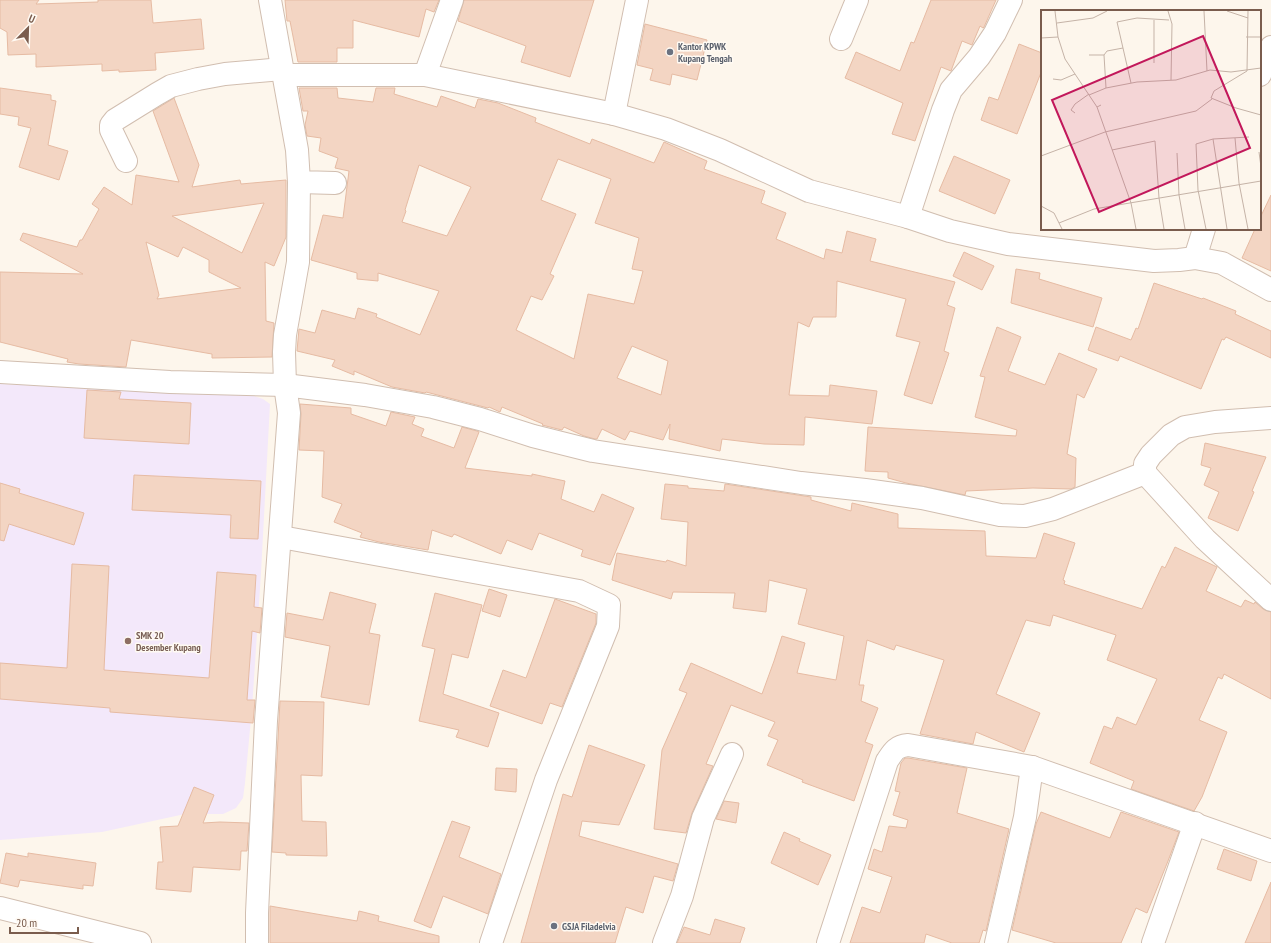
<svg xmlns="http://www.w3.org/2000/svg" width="1271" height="943" font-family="'PT Sans Narrow',sans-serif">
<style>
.education{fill:#f3e8fa}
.building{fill:#f3d5c3;stroke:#e6bba3;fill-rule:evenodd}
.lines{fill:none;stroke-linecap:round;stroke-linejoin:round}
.minor-casing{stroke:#d1beb0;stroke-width:24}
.minor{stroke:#fff;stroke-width:22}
.worship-dot{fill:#6b7280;stroke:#fffaf3;stroke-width:1.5}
.education-dot{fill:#8d6e63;stroke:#fffaf3;stroke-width:1.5}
.labels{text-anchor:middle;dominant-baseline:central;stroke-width:3;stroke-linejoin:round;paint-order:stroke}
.worship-label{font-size:10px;font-weight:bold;fill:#5b616d;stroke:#fffaf3;text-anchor:start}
.education-label{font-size:10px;font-weight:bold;fill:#785e54;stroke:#fffaf3;text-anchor:start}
.inset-road{fill:none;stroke:#c5b3a7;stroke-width:1}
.view{fill:#c2185b;fill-opacity:0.15;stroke:#c2185b;stroke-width:2}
.inset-edge{fill:none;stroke:#7a5c4d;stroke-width:2}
</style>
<rect width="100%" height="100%" fill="#fdf6ec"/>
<path class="education" d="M0 384 69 387 223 392 251 395 263 399 270 404 261 573 252 708 245 783 243 798 236 808 223 814H185L102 832 0 840Z"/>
<g class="building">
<path d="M0 0H39L36 4 98 2V0H151L153 23 201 19 204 49 155 53 156 70 119 72V70L102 71V64L36 67V54L8 55 7 32 0 28Z"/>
<path d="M285 0H439L434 12 426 9 419 37 353 20V48H337V62H298L290 21H287Z"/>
<path d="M464 0H594L570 77 521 62 526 46 458 21Z"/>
<path d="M931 0H996L984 27 983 28 980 26 972 45 962 41 951 71 941 67 915 141 892 134 903 103 845 78 856 52 900 71 911 42 914 43Z"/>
<path d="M645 24 707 40 697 80 672 74 670 85 650 80 653 69 637 65Z"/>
<path d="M1019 44 1042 53V70L1017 134 981 120 989 97 998 100Z"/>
<path d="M0 88 51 95V100L56 101 48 145 68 151 59 180 19 167 31 128 18 125 19 117 0 114Z"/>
<path d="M299 88H337L338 98 373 102 376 88H395L394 94 437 107 441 96 475 108 478 99 498 103 536 118 535 122 590 144 592 139 654 163 664 142 707 161 704 169 765 191 761 203 786 213 776 239 824 259 826 249 842 253 847 231 876 239 870 261 955 282 947 305 955 308 944 351 949 353 932 404 904 395 920 342 896 336 906 299 837 281 836 317H813L809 327 798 322 789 395 829 396 830 385 877 391 872 424 805 417 804 445 764 444 722 439 720 451 669 439 670 424 663 440 630 431 625 440 602 429 597 439H595L584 436 564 427 562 430 542 425 543 424 502 407 500 412 489 407 488 408 426 392 425 393 392 387 354 371V375L332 366 335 360 297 351 299 329 315 333 322 310 355 319 358 308 377 314 376 317 420 335 439 291 378 273V281L357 279V273L311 260 323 215 343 218 349 171 335 168 338 158 319 151 321 138 307 136 305 125 308 111H303ZM558 159 611 179 595 223 639 238 632 269 643 271 634 304 588 294 574 359 516 330 531 296 542 300 554 276 550 274 576 214 541 200ZM419 165 471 187 447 236 402 222 406 211 405 210ZM632 346 668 361 661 395 617 378Z"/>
<path d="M174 98 199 165 192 187 240 180 241 184 286 180V237L274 266 265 262 266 321 274 323 272 357 212 358V354L131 340 126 367 79 364 67 362 68 359 0 342V272L83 274 20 240 23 233 77 247 80 240H82L99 209 92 204 104 187 132 205 136 175 179 182 153 111ZM264 203 242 253 172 216ZM146 242 178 257 183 247 209 260V272L241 288 157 299 159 295Z"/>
<path d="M954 156 1010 180 995 214 939 191Z"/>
<path d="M1271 195V271L1242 258 1255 229H1260V218Z"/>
<path d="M964 252 994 266 982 290 953 276Z"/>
<path d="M1016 269 1040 273 1039 279 1102 298 1093 327 1011 303Z"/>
<path d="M1154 283 1202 299 1203 298 1236 311 1235 314 1271 331V358L1226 337 1224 340 1222 339 1201 389 1120 356 1118 361 1088 350 1096 327 1131 340 1136 328 1138 329Z"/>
<path d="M997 327 1021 337 1008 371 1045 385 1059 353 1097 369 1084 398 1077 394 1067 454 1076 458 1075 487 1071 489 1033 488 966 491 965 495 906 483 888 478V472L865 471 868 427 1016 436 1017 430 975 417 985 377 980 376Z"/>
<path d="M87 390 121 392 119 399 191 403 189 444 84 438Z"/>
<path d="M300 404 351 408V414L386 426 391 412 415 417 412 424 424 429 421 436 454 448 462 427 477 431 479 432 465 468 532 476V474L565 481 561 499 594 512 602 494 634 508 610 565 581 556 583 550 539 533 532 550 507 540 501 554 454 534 452 537 432 530 428 550 379 542 360 537 362 533 334 522 342 504 322 497 324 451 299 450 301 414Z"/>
<path d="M1205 443 1266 457 1252 491 1254 492 1238 531 1208 518 1219 492 1204 485 1211 468 1201 465Z"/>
<path d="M134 475 261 481 258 539 230 538 231 515 132 510Z"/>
<path d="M0 483 20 489 19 493 84 513 74 545 9 524 4 541 0 540Z"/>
<path d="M665 484 688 486V488L724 491 725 484 811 497V500L851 511 852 503 898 514V528L985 531 986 556 1036 558 1044 533 1075 543 1063 580 1065 581 1064 584 1142 609 1162 566 1165 568 1175 547 1217 567 1206 591 1241 607 1245 600 1254 604 1255 602 1263 609 1271 612V699L1224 674 1222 679 1218 677 1199 720 1227 732 1202 797 1194 811 1131 789 1134 781 1090 763 1104 726 1112 729 1117 717 1136 725 1157 679 1107 660 1116 635 1053 615 1050 626 1026 620 996 694 1040 713 1024 752 976 732 973 744 920 734 944 660 896 645 894 650 867 640 859 685H864L861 701 878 708 865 742 873 745 854 801 802 782 803 780 767 765 778 740 768 736 775 722 731 705 706 764 713 766 692 813 686 833 654 829 662 750 687 693 679 690 691 663 762 694 774 661 782 636 805 643 797 673 836 680 844 636 798 624 807 589 769 580 766 612 733 608 735 593 673 592 671 599 612 580 617 553 666 562 667 560 686 566 688 522 661 519Z"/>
<path d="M72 564 109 566 104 670 209 678 217 572 256 575 254 607 262 608 260 633 252 631 247 700H255L253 723 110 712V708L0 699V663L67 668Z"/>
<path d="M489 589 507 595 500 617 482 611Z"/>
<path d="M330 592 376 604 369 633 380 635 369 705 321 697 330 646 285 637 287 613 323 620Z"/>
<path d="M435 593 482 605 468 658 452 654 443 694 499 713 488 747 456 737 459 730 419 721 435 649 422 646Z"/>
<path d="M555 599 596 614V623L562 707 550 703 542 724 490 706 503 670 526 678Z"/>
<path d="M280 701 324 702 322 776 301 775 302 821 326 822 327 856 286 855V853L272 852Z"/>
<path d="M589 745 645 765 619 825 582 821 579 836 678 864 673 881 654 876 643 913 626 907 615 943H521L563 794 572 797Z"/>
<path d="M905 758H908L967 768 957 813 1009 829 986 931 983 930 979 943H952L926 934 924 943H850L862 907 880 913 892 877 868 869 874 849 882 852 889 826 906 828 908 820 893 815 900 792 895 791 901 763Z"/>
<path d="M496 768 517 769 516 792 495 790Z"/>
<path d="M194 787 214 795 203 823 220 822 249 823 247 851H241L240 870 193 867 191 892 156 889 158 862H163L160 827 178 826Z"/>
<path d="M724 801 739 803 736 823 716 819Z"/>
<path d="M1041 812 1110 838 1121 812 1179 832 1168 861 1147 913 1136 908 1121 943H1056L1012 930 1036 824Z"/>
<path d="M452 821 470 827 459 857 501 874 488 914 443 896 431 928 414 921Z"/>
<path d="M784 832 800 839 799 841 831 855 818 885 771 863Z"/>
<path d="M1224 849 1257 861 1251 881 1217 869Z"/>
<path d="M6 853 28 857V853L96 863 93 886 83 885V889L20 880 18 887 0 883Z"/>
<path d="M1271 882V943H1245Z"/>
<path d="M270 906 357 921 359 911 379 916 378 921 439 936V943H270Z"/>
<path d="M715 919 745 928 740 943H677L684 927 710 935Z"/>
</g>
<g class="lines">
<defs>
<g id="minor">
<path d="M270 0 297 150 299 182 335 183"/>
<path d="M841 39 857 0"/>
<path d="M284 75H425L452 0"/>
<path d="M425 75 614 114 666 129 720 150 809 191 908 217 950 231 1008 244 1154 261 1179 260 1195 258 1222 263 1271 290"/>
<path d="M1260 75 1271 47"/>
<path d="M614 114 637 0"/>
<path d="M126 161 111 130V125L115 120 157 94 171 86 198 79 225 74 282 69"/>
<path d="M908 217 943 110 951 90 979 57 995 33 1011 0"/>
<path d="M1195 258 1204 229"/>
<path d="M0 372 170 382 285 385 365 395 433 407 480 419 533 436 593 451 801 483 865 490 922 498 1000 515 1025 516 1053 509 1145 473"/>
<path d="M1271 418 1215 422 1185 427 1171 435 1151 455 1145 464V473L1205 539 1271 600"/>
<path d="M281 537 579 591 609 605 608 626 546 780 491 943"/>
<path d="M0 908 140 943"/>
<path d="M257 943V913L266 721 289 413 285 385 284 352 285 335 298 262 299 182"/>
<path d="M664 943 682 896 703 818 732 754"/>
<path d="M828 943 887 761C893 752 896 746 908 745L1032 767 1271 851"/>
<path d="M996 943 1025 817 1032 767"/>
<path d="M1153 943 1195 823"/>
</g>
</defs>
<use href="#minor" class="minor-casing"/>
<use href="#minor" class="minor"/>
</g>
<g class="worship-dot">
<circle cx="670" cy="52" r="4"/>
<circle cx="554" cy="926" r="4"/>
</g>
<circle class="education-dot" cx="128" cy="641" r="4"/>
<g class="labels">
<g class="worship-label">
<text x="678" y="46">Kantor KPWK<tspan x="678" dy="12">Kupang Tengah</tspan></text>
<text x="562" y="926">GSJA Filadelvia</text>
</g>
<g class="education-label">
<text x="136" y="635">SMK 20<tspan x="136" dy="12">Desember Kupang</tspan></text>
</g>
</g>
<g transform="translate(1041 10)">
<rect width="220" height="220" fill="#fdf6ec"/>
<path class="inset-road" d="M14 1 17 27 24 49 56 97 60 95M127 1 131 14 130 70M163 1 166 61M186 1 207 8M207 1 206 61 173 81 170 88 195 98 220 105M113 10V53M16 13 52 8 66 1M205 27H220M0 28 17 27M48 45H63L65 78 48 85M63 45 66 41 82 38M12 69 20 70 34 64M90 73 76 12 96 8 128 10M65 78 96 72 135 70 169 60 190 62 220 58M56 97 90 193 95 219M34 103 30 100 34 94 48 84M194 128 198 173 207 219M172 129 186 219M71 140 114 131 118 188 123 219M218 142 220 157M136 143 138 185 144 219M0 146 64 122 155 101 171 89M0 196 13 203 21 219M18 213 53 199 220 171M165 219 157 180 155 134 172 129 208 127"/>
<path class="view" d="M162 26 209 138 58 202 11 90Z"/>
<rect width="220" height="220" class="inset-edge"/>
</g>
<g transform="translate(28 28) rotate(23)" stroke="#fffaf3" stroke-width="3" paint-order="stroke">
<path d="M0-3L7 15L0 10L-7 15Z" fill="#7a5c4d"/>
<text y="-6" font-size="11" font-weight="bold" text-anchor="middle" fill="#7a5c4d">U</text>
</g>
<path d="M10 927v6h68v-6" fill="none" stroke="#7a5c4d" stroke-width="2"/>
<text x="16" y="927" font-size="12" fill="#7a5c4d" stroke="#fffaf3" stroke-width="3" paint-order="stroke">20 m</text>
</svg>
